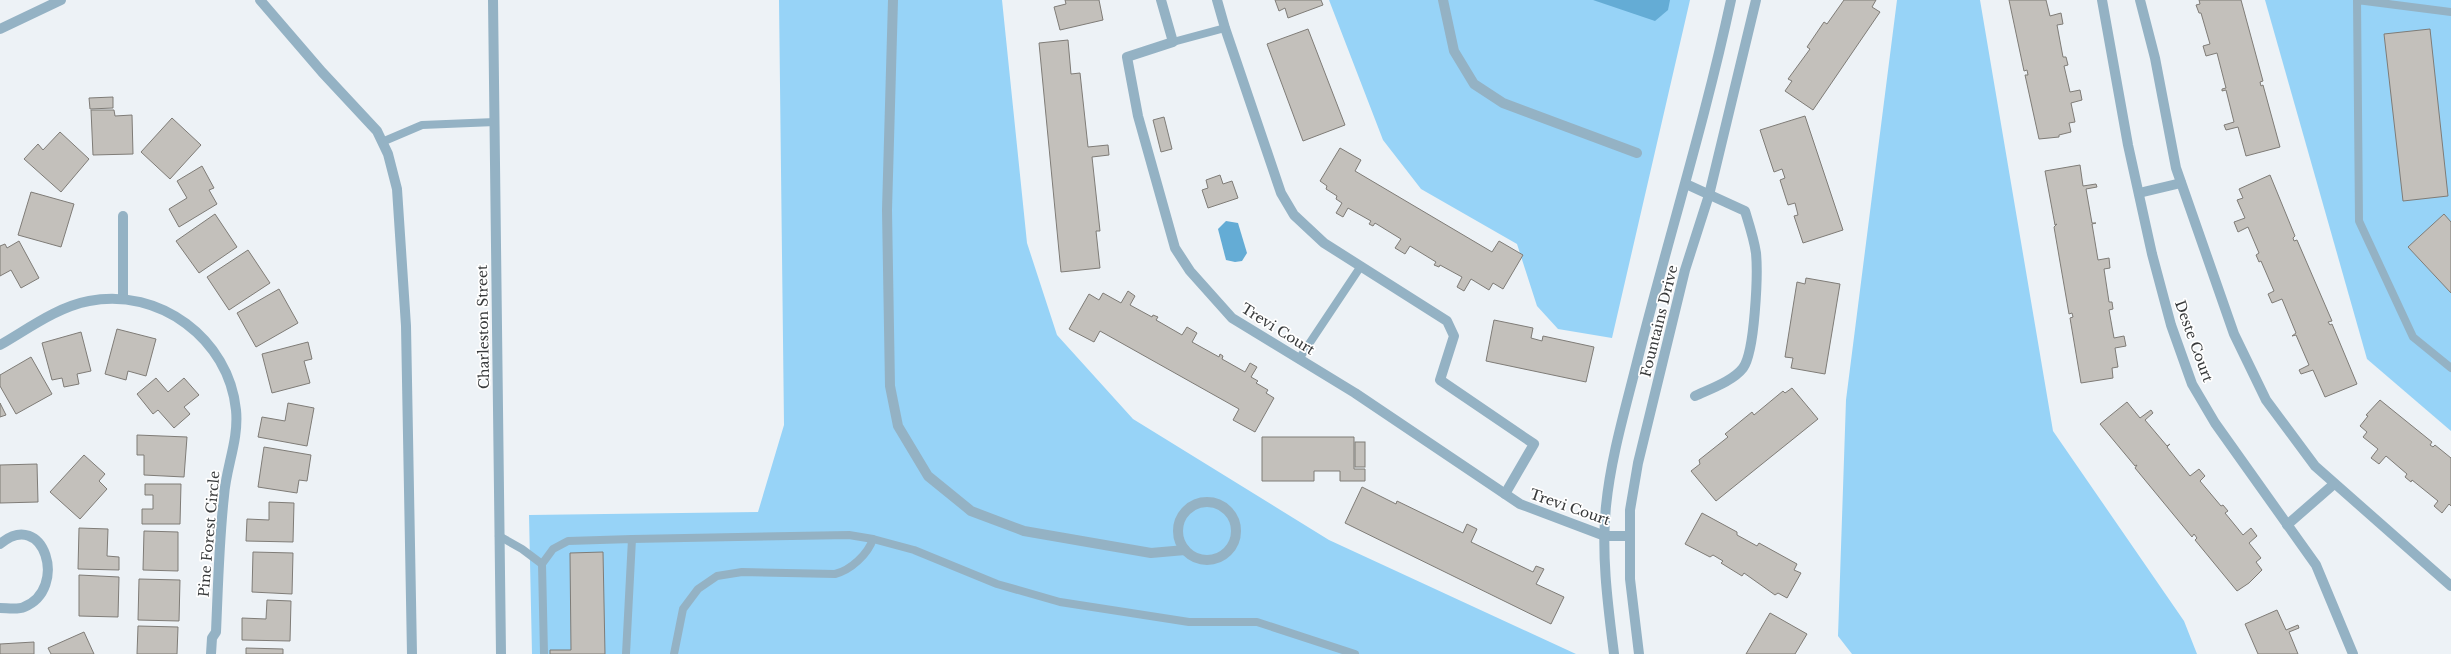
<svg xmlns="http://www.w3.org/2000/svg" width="2451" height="654" font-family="'Libre Baskerville',serif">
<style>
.green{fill:#97d3f7}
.water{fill:#64acd5}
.building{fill:#c3c0bb;stroke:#7f7c77}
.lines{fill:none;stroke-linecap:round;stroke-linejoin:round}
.service{stroke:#94b2c4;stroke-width:8}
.minor{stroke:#94b2c4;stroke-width:10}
.labels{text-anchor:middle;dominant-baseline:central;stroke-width:3.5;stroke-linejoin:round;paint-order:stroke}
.street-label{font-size:14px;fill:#383a3b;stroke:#fff}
</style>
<rect width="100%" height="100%" fill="#edf2f6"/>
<g class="green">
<path d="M779 0H1002L1027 243 1057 335 1133 419 1329 540 1576 654H532L529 515 758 512 784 425Z"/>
<path d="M1329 0H1690L1612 338 1558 329 1537 306 1517 244 1421 189 1383 140Z"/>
<path d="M1897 0H1980L2053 431 2184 621 2197 654H1852L1838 636 1846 400Z"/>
<path d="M2265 0H2451V431L2367 359Z"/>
</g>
<g class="water">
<path d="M1593 0H1670L1668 10 1655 21Z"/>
<path d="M1226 221 1238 223 1247 253 1242 261 1235 262 1226 260 1218 229Z"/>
</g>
<g class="building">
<path d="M1065 0H1099L1103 20 1060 30 1054 7 1066 4Z"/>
<path d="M1275 0H1321L1323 5 1288 18 1285 8 1279 11Z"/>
<path d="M1844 0H1876L1872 7 1880 12 1813 110 1785 91 1792 81 1788 79 1810 49 1807 47 1824 22 1827 24Z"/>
<path d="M2009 0H2046L2050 16 2061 13 2063 24 2057 25 2063 57H2066L2068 65 2064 66 2070 92 2080 90 2082 100 2071 103 2075 122 2069 123 2071 132 2059 135V137L2039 139 2025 75H2028L2027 70 2024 71Z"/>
<path d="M2199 0H2241L2263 81 2260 82 2261 86 2263 85 2280 147 2246 156 2238 127 2226 130 2224 125 2234 122 2226 90 2222 91V89L2226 88 2217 53 2206 56 2203 46 2210 44 2201 13H2199L2196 5 2200 4Z"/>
<path d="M1308 29 1345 125 1303 141 1267 44Z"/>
<path d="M2430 29 2448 196 2403 201 2384 34Z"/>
<path d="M1068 40 1071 74 1080 73 1088 147 1108 145 1109 155 1092 157 1100 231H1096L1100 268 1061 272 1039 43Z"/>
<path d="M113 97V108L90 109 89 98Z"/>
<path d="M91 110H114L115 116 132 115 133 154 93 155Z"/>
<path d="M1805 116 1843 230 1803 243 1794 216 1798 215 1795 203 1788 205 1780 180 1785 178 1782 169 1774 172 1760 130Z"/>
<path d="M1164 117 1172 149 1161 152 1153 120Z"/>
<path d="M172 118 201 145 170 179 141 152Z"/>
<path d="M60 132 89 159 61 192 24 159 38 144 43 150Z"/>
<path d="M1340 148 1361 160 1355 171 1492 252 1499 241 1523 255 1503 289 1493 283 1489 290 1471 279 1464 291 1457 287 1462 277 1440 265 1439 267 1434 265 1436 262 1410 246 1405 254 1395 248 1401 239 1375 223 1373 226 1369 224 1371 221 1348 208 1343 217 1336 213 1342 203 1336 199 1337 196 1326 189 1327 186 1320 181Z"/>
<path d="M2080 165 2083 186 2096 184 2097 187 2086 189 2092 223H2096L2092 224 2098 260 2109 258 2110 268 2104 269 2109 302H2112L2113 309 2109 310 2114 338 2124 336 2126 346 2115 348 2118 367 2112 368 2113 378 2081 383 2070 318 2073 317 2072 313 2069 314 2054 227 2057 224 2055 225 2045 171Z"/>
<path d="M202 166 214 188 209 190 217 204 179 227 169 209 187 198 177 181Z"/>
<path d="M1220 175 1223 184 1232 181 1238 198 1208 208 1202 190 1208 188 1206 180Z"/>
<path d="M2270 175 2295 236 2293 238 2294 241 2297 240 2332 321 2328 322 2330 325 2332 324 2357 384 2325 397 2313 370 2301 374 2299 370 2309 365 2296 335 2292 336 2296 333 2282 299 2272 303 2268 294 2274 291 2261 261 2259 262 2256 255 2259 253 2248 227 2238 232 2234 222 2245 218 2237 200 2243 198 2239 189Z"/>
<path d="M31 192 74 204 61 247 18 235Z"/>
<path d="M215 214 237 247 199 273 176 241Z"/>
<path d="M2444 214 2451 222V293L2408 247Z"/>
<path d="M19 241 39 278 21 288 11 270 0 276V246L5 244 7 248Z"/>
<path d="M248 250 270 283 229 310 207 277Z"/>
<path d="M1806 278 1840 284 1825 374 1791 368 1793 358 1785 357 1797 282 1805 284Z"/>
<path d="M279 289 298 323 256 347 237 313Z"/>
<path d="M1128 291 1135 296 1130 305 1152 317 1153 315 1158 317 1156 320 1182 335 1187 327 1197 333 1192 342 1219 357 1220 354 1223 356 1222 359 1245 372 1250 363 1257 367 1251 377 1258 381 1256 383 1268 390 1266 393 1274 398 1255 432 1233 420 1239 409 1100 331 1094 342 1069 329 1089 294 1099 300 1103 293 1121 303Z"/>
<path d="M1494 320 1533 328 1531 338 1542 341 1543 336 1594 347 1586 382 1486 361Z"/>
<path d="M117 329 156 339 146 376 128 371 126 380 105 374Z"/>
<path d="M81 332 91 371 77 374 79 384 64 387 62 378 52 380 42 343Z"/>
<path d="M308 342 312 359 304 361 310 383 272 393 262 354Z"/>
<path d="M31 357 52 394 16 414 0 386V375Z"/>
<path d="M156 378 168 392 184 378 199 395 184 407 190 414 174 428 158 410 153 414 137 394Z"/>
<path d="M1792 388 1818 419 1716 501 1691 471 1700 464 1699 460 1728 437 1725 434 1752 412 1754 415 1783 391 1785 393Z"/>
<path d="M2380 400 2432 442 2430 445 2433 447 2435 445 2451 458V506L2449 504 2442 513 2434 506 2438 501 2412 480 2411 482 2405 477 2407 474 2386 456 2379 464 2371 458 2378 449 2363 437 2367 432 2360 426 2368 416 2366 415Z"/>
<path d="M2127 402 2140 418 2151 410 2153 413 2145 420 2167 446 2170 444 2167 447 2190 476 2199 469 2205 476 2200 481 2221 506 2223 505 2228 511 2225 513 2243 535 2251 528 2257 536 2249 543 2261 558 2256 562 2262 570 2249 583 2237 591 2195 540 2197 538 2194 534 2192 537 2135 468 2137 465 2135 466 2100 424Z"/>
<path d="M0 403 6 415 0 417Z"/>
<path d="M288 403 314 408 307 446 258 437 262 417 285 421Z"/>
<path d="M137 435 187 437 184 477 144 475V455H137Z"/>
<path d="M1262 437H1354V469H1365V481H1340V471H1314V481H1262Z"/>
<rect x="1355" y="442" width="10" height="25"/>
<path d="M264 447 311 455 307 481 299 480 297 493 258 487Z"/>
<path d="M84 455 105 474 99 481 107 489 80 519 50 492Z"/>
<path d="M37 464 38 502 0 503V465Z"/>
<path d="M145 484H181L180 524H142V509H153V495H145Z"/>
<path d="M1362 487 1396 504 1397 501 1463 533 1467 524 1477 529 1471 542 1533 572 1536 566 1544 569 1536 584 1564 597 1551 624 1345 523Z"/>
<path d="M269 502 294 503 293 542 246 541 247 519 269 520Z"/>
<path d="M1702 513 1737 532V535L1757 546 1759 543 1797 564 1794 570 1801 573 1787 598 1778 593 1775 595 1744 573 1742 576 1721 563 1723 561 1713 555 1710 557 1685 544Z"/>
<path d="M79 528 108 529 107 556 119 557V570L78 569Z"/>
<path d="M144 531 178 532V571L143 570Z"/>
<path d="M253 552 293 553 292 594 252 592Z"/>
<path d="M603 552 605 654H550V650H571L570 553Z"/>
<path d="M79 575 119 577 118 617 79 616Z"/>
<path d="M139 579 180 580 179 621 138 620Z"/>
<path d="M267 600 291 601 290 641 242 640V618L266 619Z"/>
<path d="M2277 610 2286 630 2298 625 2299 628 2289 632 2298 654H2258L2245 624Z"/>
<path d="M1770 613 1807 634 1795 654H1746Z"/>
<path d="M138 626 178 627 177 654H137Z"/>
<path d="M84 632 94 654H51L48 648Z"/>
<path d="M34 642V654H0V644Z"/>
<path d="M246 648 283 649V654H246Z"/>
</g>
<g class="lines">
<g class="service">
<path d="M2451 12 2357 0 2359 221 2413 337 2451 368"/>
<path d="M1173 42 1225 28"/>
<path d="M382 142 422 125 495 122"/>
<path d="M1299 359 1361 266"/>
<path d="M499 536 522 549 542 564"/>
<path d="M632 539 849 535 873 539 914 550 997 584 1060 602 1189 622H1257L1355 654"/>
<path d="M544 654 542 564 553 549 568 541 632 539 626 654"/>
<path d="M674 654 683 609 698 589 717 576 742 572 835 574C851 570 868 554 873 539"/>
</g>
<g class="minor">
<path d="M260 0 322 72 377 131 388 154 397 189 406 326 412 654"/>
<path d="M493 0 501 654"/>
<path d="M893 0 887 210 890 386 898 426 928 476 971 511 1024 531 1151 553 1185 550"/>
<path d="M1161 0 1173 42 1127 57 1138 116 1175 248 1190 271 1232 318 1355 393 1520 504 1605 536H1630"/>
<path d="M1217 0 1225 28 1281 193 1294 215 1324 243 1447 321 1454 336 1440 380 1534 444 1505 494"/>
<path d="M1443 0 1454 51 1474 84 1503 103 1637 153"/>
<path d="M2102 0 2128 145 2152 254 2171 325 2192 384 2215 423 2316 565 2353 654"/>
<path d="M2140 0 2155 58 2176 168 2234 334 2266 400 2315 466 2451 586"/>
<path d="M0 29 61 0"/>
<path d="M1686 184 1745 211C1749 224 1754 239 1756 253 1758 274 1755 352 1743 368 1733 381 1710 389 1695 396"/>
<path d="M2139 193 2181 183"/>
<path d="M123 216V299"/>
<path d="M0 345C28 329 57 307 89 301 159 287 229 339 236 410 239 440 226 467 224 496 219 541 218 587 216 632L212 638 211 654"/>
<circle cx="1207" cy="531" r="29"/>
<path d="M2287 525 2334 484"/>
<path d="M0 544C44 507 69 589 24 607 18 610 7 608 0 608"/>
<path d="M1614 654C1608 606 1601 555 1606 506 1611 456 1626 407 1638 358 1668 239 1705 121 1731 0"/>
<path d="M1639 654 1630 579V510L1638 463 1685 270 1709 195 1756 0"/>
</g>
</g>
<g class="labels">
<g class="street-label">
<text transform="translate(1659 321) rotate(-76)">Fountains Drive</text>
<text transform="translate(483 327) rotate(-91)">Charleston Street</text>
<text transform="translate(1278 329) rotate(32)">Trevi Court</text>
<text transform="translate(2194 341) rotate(70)">Deste Court</text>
<text transform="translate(1570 507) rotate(19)">Trevi Court</text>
<text transform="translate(209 534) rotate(-85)">Pine Forest Circle</text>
</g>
</g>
</svg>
